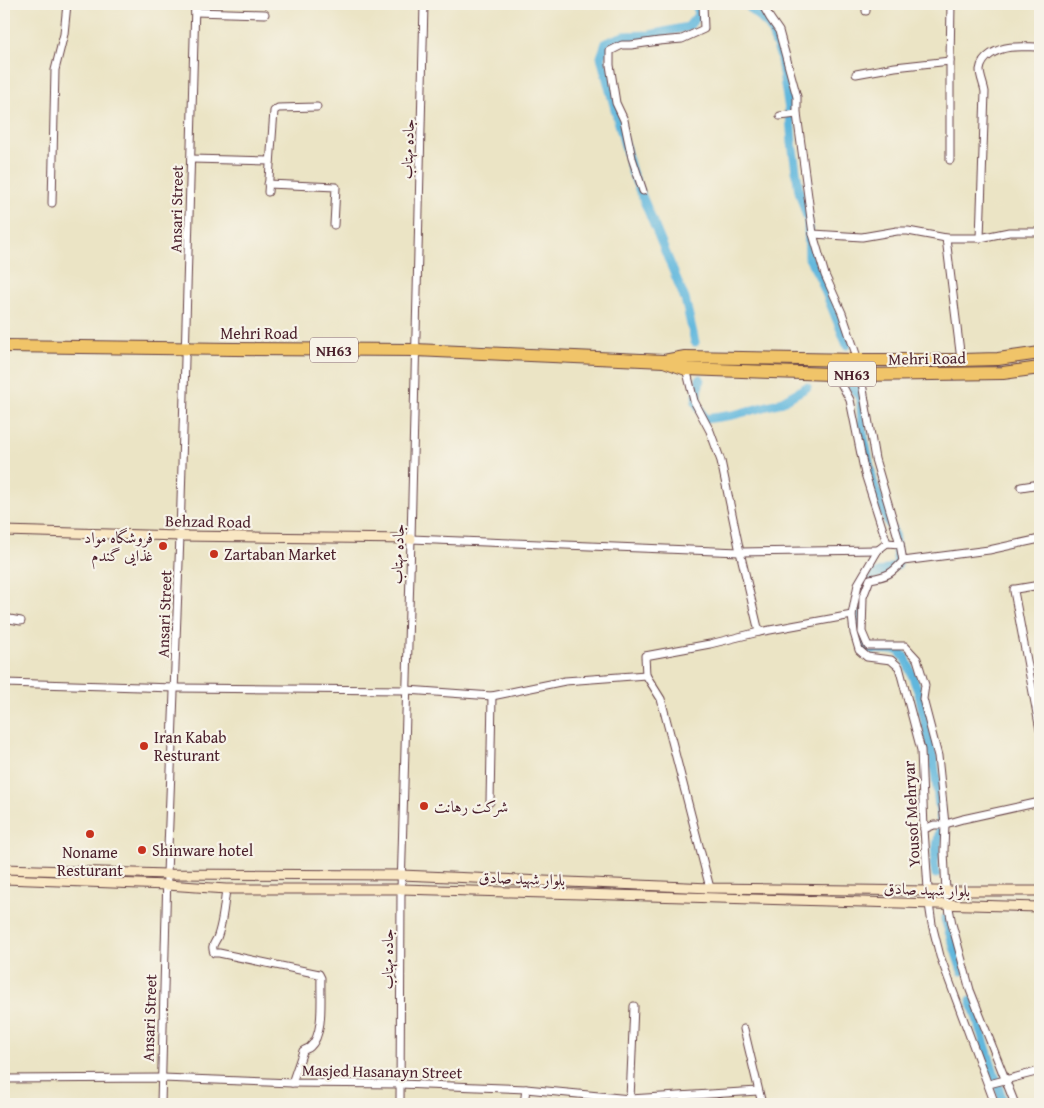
<svg xmlns="http://www.w3.org/2000/svg" width="1044" height="1108" font-family="'Gentium Book Plus',Amiri,serif">
<style>
.lines{fill:none;stroke-linecap:round;stroke-linejoin:round}
.canal{stroke:#60b7dd;stroke-width:9}
.street-casing{stroke:#623d42;stroke-width:9}
.secondary-casing{stroke:#623d42;stroke-width:11}
.highway-casing{stroke:#623d42;stroke-width:14}
.street{stroke:#fff;stroke-width:7}
.secondary{stroke:#f9e7c3;stroke-width:9}
.highway{stroke:#f0c469;stroke-width:12}
.poi-dot{fill:#c8321e;stroke:#f7f3e8;stroke-width:2}
.labels{text-anchor:middle;dominant-baseline:central;stroke-width:4.5;stroke-linejoin:round;paint-order:stroke}
.shield{fill:#f7f3e8;stroke:#7e5f64;stroke-width:1}
.shield-label{font-size:15px;font-weight:bold;fill:#4a1f2b}
.street-label{font-size:16px;fill:#4a1f2b;stroke:#f7f3e8}
.poi-label{font-size:16px;fill:#4a1f2b;stroke:#f7f3e8;text-anchor:start}
</style>
<rect width="100%" height="100%" fill="#f7f3e8"/>
<filter id="ink" filterUnits="userSpaceOnUse"><feTurbulence type="fractalNoise" baseFrequency=".02" numOctaves="2"/><feDisplacementMap in="SourceGraphic" scale="10" xChannelSelector="R" yChannelSelector="G"/><feConvolveMatrix kernelMatrix="1 2 1 2 8 2 1 2 1" color-interpolation-filters="sRGB"/></filter>
<filter id="wash" filterUnits="userSpaceOnUse"><feTurbulence type="fractalNoise" baseFrequency=".0096" numOctaves="4" result="noise"/><feDisplacementMap in="SourceGraphic" scale="20" xChannelSelector="R" yChannelSelector="G"/><feGaussianBlur stdDeviation="1.12" result="paint"/><feColorMatrix in="noise" values="0 0 0 0 0 0 0 0 0 0 0 0 0 0 0 0 0 1.4 0 .05"/><feComposite in="paint" operator="in"/></filter>
<g filter="url(#wash)">
<rect width="100%" height="100%" fill="#ebe4c5"/>
<g class="lines">
<g class="canal">
<path d="M749 4V7L769 26 780 54 790 116 792 143 799 191 808 220 809 258 820 278 847 345"/>
<path d="M695 342 685 299 632 172 601 57 606 43 624 36 650 35 688 27 699 14 696 4"/>
<path d="M700 379 696 402 705 419 733 415 779 403 807 387"/>
<path d="M850 384 860 398"/>
<path d="M859 385 861 401 862 428 873 481 886 518 894 533 898 565 867 578 859 595 858 633 865 649 898 650 906 659 919 694 934 762 941 823 934 864 936 874"/>
<path d="M945 919 962 971"/>
<path d="M971 1000 1004 1104"/>
</g>
</g>
</g>
<g filter="url(#ink)">
<g class="lines">
<defs>
<g id="street">
<path d="M762 4 770 18 779 31 797 97V114L813 234 825 275 842 313 858 360 875 459 900 544 903 561C891 574 888 576 870 579L863 597 862 632 868 646H905L917 659 925 685 923 699 938 756 945 824 944 851 946 892 952 924 970 990 1015 1104"/>
<path d="M866 4V11"/>
<path d="M195 12 265 14"/>
<path d="M856 74 895 67 950 61"/>
<path d="M780 116 797 114"/>
<path d="M191 159 270 161"/>
<path d="M950 160V61L951 4"/>
<path d="M268 184 336 187 334 225"/>
<path d="M643 191 632 158 624 120 616 103 610 65V51L622 45H631L659 41 682 39 704 29 703 4"/>
<path d="M268 192 274 111 278 108 317 107"/>
<path d="M52 203 55 70 64 34 67 4"/>
<path d="M813 234 862 237 897 231H908L946 238H980L1009 232H1040"/>
<path d="M946 238 961 360"/>
<path d="M980 238 985 92C984 85 980 77 980 70 981 63 985 58 991 54 1006 44 1023 47 1040 47"/>
<path d="M686 368 694 401 710 431 721 461 740 552 759 632"/>
<path d="M836 374 850 400 865 474 887 543"/>
<path d="M1021 487 1040 484"/>
<path d="M411 539 740 552 878 550"/>
<path d="M900 544 887 543 878 550 858 584 852 615 854 633 859 650 867 657 891 660 899 667 921 750 924 829 929 904 932 924 940 956 995 1104"/>
<path d="M903 561 989 550 1040 539"/>
<path d="M1040 585 1016 589H1014V591L1040 730"/>
<path d="M4 618 21 621"/>
<path d="M646 675 645 656 710 644 759 632 852 615"/>
<path d="M4 683 175 688 407 690 492 696 565 681 646 675 661 699 710 888"/>
<path d="M490 802 492 696"/>
<path d="M924 829 934 825H942L963 819 1040 802"/>
<path d="M226 889C224 905 223 923 217 938 214 944 211 946 214 953H219L319 974 321 978C320 996 325 1034 310 1047 308 1049 305 1049 303 1051L292 1083"/>
<path d="M744 1029 762 1104"/>
<path d="M4 1079 162 1078 292 1083 400 1084 526 1089 630 1099 758 1091"/>
<path d="M989 1084 1040 1071"/>
<path d="M630 1099 634 1006"/>
<path d="M161 1104 167 874 180 536 195 4"/>
<path d="M400 1104 401 889 411 539 424 4"/>
<path d="M524 1104 526 1089"/>
</g>
<g id="secondary">
<path d="M4 531 180 536 411 539"/>
<path d="M4 869 167 874 401 875 710 888 929 891H1040"/>
<path d="M4 879 167 885 226 889H401L1040 907"/>
</g>
<g id="highway">
<path d="M4 346 234 349 415 350 664 361 685 357 858 360H961L998 359 1040 353"/>
<path d="M664 361 686 369 861 375 1003 373 1040 368"/>
</g>
</defs>
<use href="#street" class="street-casing"/>
<use href="#secondary" class="secondary-casing"/>
<use href="#highway" class="highway-casing"/>
<use href="#street" class="street"/>
<use href="#secondary" class="secondary"/>
<use href="#highway" class="highway"/>
</g>
</g>
<g class="poi-dot">
<circle cx="163" cy="546" r="5"/>
<circle cx="214" cy="554" r="5"/>
<circle cx="144" cy="746" r="5"/>
<circle cx="424" cy="806" r="5"/>
<circle cx="90" cy="834" r="5"/>
<circle cx="142" cy="850" r="5"/>
</g>
<g class="labels">
<g class="shield">
<rect x="310" y="337.5" width="48" height="25" rx="4"/>
<rect x="828" y="361.5" width="48" height="25" rx="4"/>
</g>
<g class="shield-label">
<text x="334" y="350">NH63</text>
<text x="852" y="374">NH63</text>
</g>
<g class="street-label">
<text transform="translate(407 149) rotate(-88)">جاده مهتاب</text>
<text transform="translate(176 209) rotate(-89)">Ansari Street</text>
<text x="259" y="333">Mehri Road</text>
<text transform="translate(927 358) rotate(-1)">Mehri Road</text>
<text transform="translate(208 521) rotate(1)">Behzad Road</text>
<text transform="translate(397 554) rotate(-88)">جاده مهتاب</text>
<text transform="translate(164 614) rotate(-88)">Ansari Street</text>
<text transform="translate(911 814) rotate(-93)">Yousof Mehryar</text>
<text transform="translate(522 878) rotate(2)">بلوار شهید صادق</text>
<text transform="translate(927 889) rotate(2)">بلوار شهید صادق</text>
<text transform="translate(387 959) rotate(-90)">جاده مهتاب</text>
<text transform="translate(149 1018) rotate(-88)">Ansari Street</text>
<text transform="translate(382 1071) rotate(1)">Masjed Hasanayn Street</text>
</g>
<g class="poi-label">
<text x="153" y="537" text-anchor="end">فروشگاه مواد<tspan x="153" dy="18">غذایی گندم</tspan></text>
<text x="224" y="554">Zartaban Market</text>
<text x="154" y="737">Iran Kabab<tspan x="154" dy="18">Resturant</tspan></text>
<text x="434" y="806">شرکت رهانت</text>
<text x="152" y="850">Shinware hotel</text>
<text x="90" y="852" text-anchor="middle">Noname<tspan x="90" dy="18">Resturant</tspan></text>
</g>
</g>
<rect width="1044" height="1108" fill="none" stroke="#f7f3e8" stroke-width="20"/>
</svg>
